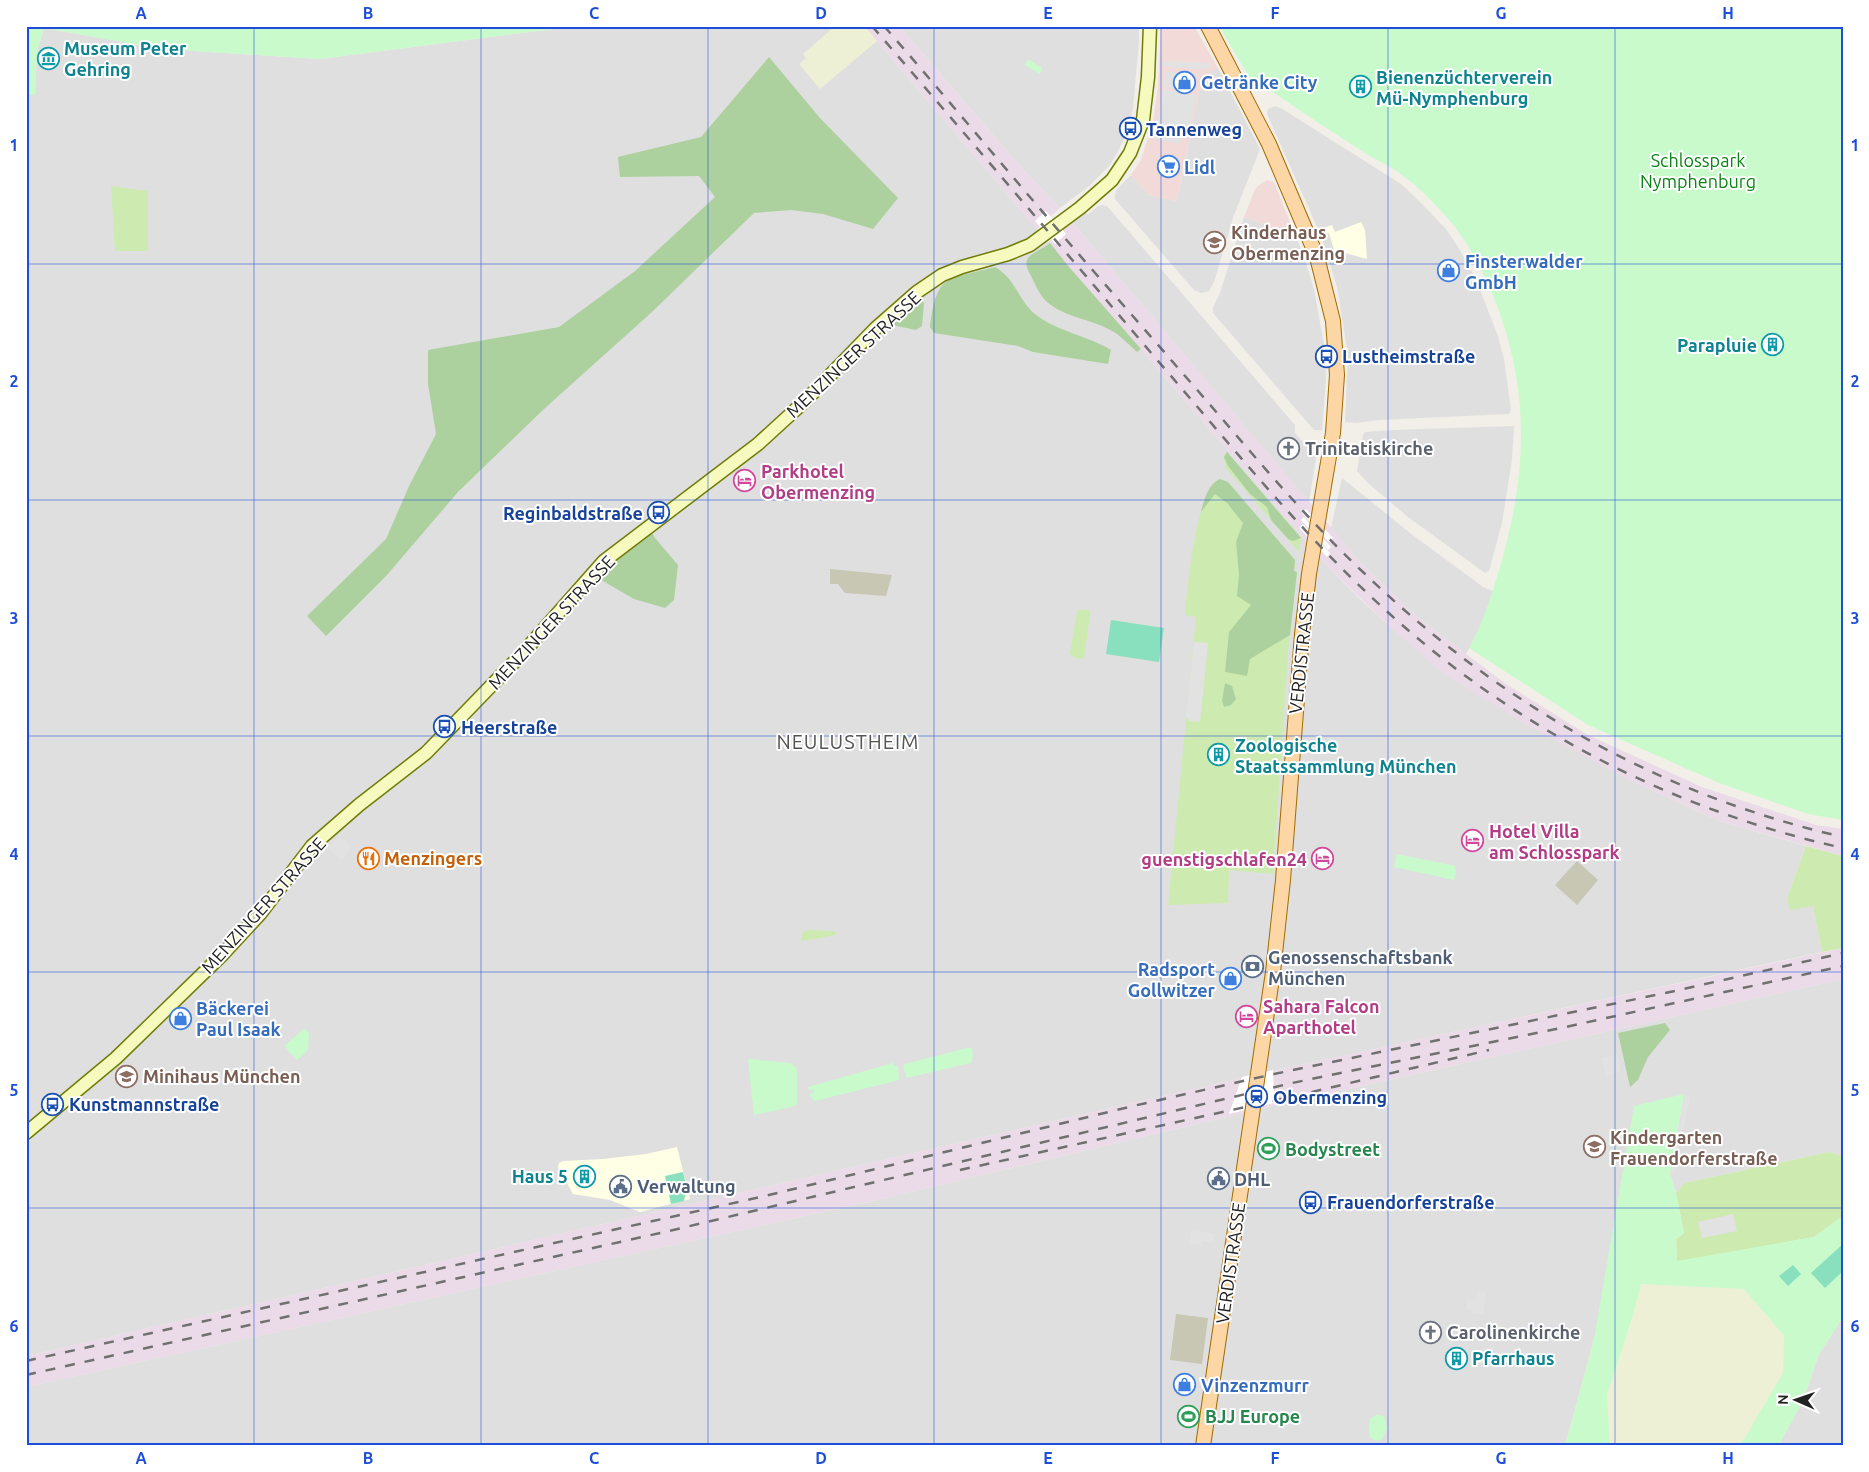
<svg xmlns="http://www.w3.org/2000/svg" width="1869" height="1472" font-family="Ubuntu,sans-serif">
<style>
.residential{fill:#e0dfdf}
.commercial{fill:#f2dad9}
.industrial{fill:#ebdbe8}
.education{fill:#ffffe5}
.construction{fill:#c7c7b4}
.farmland{fill:#eef0d5}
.grass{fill:#cdebb0}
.forest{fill:#add19e}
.park{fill:#c8facc}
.pitch{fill:#88e0be}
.parking{fill:#e2e2e2}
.pier{fill:#fff}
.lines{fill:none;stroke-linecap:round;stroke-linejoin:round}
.secondary-casing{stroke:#707d05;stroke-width:15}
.primary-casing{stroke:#a06b00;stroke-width:16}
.secondary{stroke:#f7fabf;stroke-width:12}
.primary{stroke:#fcd6a4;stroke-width:14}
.rail{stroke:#707070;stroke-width:2.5;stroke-dasharray:10 10;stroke-linecap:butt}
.grid{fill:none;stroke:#1d4ed8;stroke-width:1;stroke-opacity:0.55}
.labels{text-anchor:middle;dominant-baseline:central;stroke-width:4;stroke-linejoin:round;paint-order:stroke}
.culture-label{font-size:18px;font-weight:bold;fill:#0d838f;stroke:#fff;text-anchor:start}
.shop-label{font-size:18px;font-weight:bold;fill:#366cbe;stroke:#fff;text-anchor:start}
.transit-label{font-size:18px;font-weight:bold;fill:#164399;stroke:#fff;text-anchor:start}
.park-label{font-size:18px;fill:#0c8416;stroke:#fff}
.education-label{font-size:18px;font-weight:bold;fill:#785e54;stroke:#fff;text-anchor:start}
.street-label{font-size:18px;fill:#222;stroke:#fff}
.worship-label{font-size:18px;font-weight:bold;fill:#5b616d;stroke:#fff;text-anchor:start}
.hotel-label{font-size:18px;font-weight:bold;fill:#b23c85;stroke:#fff;text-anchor:start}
.food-label{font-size:18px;font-weight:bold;fill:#c56008;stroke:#fff;text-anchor:start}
.service-label{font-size:18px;font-weight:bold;fill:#4e5e75;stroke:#fff;text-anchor:start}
.leisure-label{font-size:18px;font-weight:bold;fill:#27864d;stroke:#fff;text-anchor:start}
.quarter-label{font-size:20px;letter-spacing:1px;fill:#555;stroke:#fff}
.neatline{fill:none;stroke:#1d4ed8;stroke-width:2}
.grid-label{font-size:16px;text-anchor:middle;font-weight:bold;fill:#1d4ed8}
</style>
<rect width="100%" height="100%" fill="#f2efe9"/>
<g class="residential">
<path d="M576 26H864L1037 229 1333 572 1360 599 1387 624 1628 779 1719 821 1806 846 1787 898 1813 906 1822 952 1282 1069 26 1356V95H35L37 51 44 28 162 49 320 59Z"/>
<path d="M899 26H1139V41L1133 108 1125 137 1117 153 1110 165 1089 186 1060 208 1026 173Z"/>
<path d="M1218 68 1260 149 1234 215 1214 282 1209 291 1201 293 1194 290 1115 199V197L1116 190 1131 175 1148 195 1177 201 1198 96 1204 81 1211 71Z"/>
<path d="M1275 106 1281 108 1401 184 1420 202 1446 229 1458 247 1475 277 1498 336 1504 359 1511 410 1509 414 1378 420 1357 423 1345 422 1348 355 1337 287 1321 236 1267 114 1268 109Z"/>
<path d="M1102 205 1107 206 1295 425V433L1306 445 1318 446 1309 502 1072 222 1082 213 1089 214 1098 206Z"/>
<path d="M1244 217 1295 235 1304 256 1314 289 1324 345 1326 379 1322 430H1314L1213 313V307L1220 293Z"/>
<path d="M1514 426 1512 459 1502 523 1489 571 1485 573 1408 517 1369 484 1357 471 1363 435 1365 432 1393 430Z"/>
<path d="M1342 478 1410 533 1483 587 1493 591 1481 626 1466 654 1416 616 1362 564 1331 528Z"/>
<path d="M1843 979V1156L1829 1152 1684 1183 1676 1193 1670 1174 1684 1095 1594 1339 1565 1446H26V1387L864 1203 1281 1104Z"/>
<path d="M1843 1317V1446H1778L1803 1401 1819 1354Z"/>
</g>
<g class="commercial">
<path d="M1161 26H1194L1218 68 1211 72 1204 81 1198 96 1177 201 1148 195 1131 175 1141 160 1153 122 1158 86Z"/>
<path d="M1267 180 1274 182 1295 235 1244 217 1255 189 1259 185Z"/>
</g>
<g class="industrial">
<path d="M864 26H899L1026 173 1060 208 1037 229Z"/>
<path d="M1072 222 1362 564 1416 616 1506 684 1588 735 1702 787 1816 825 1843 829V856L1719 821 1628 779 1527 725 1443 673 1387 624 1333 572 1048 242Z"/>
<path d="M1843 948V979L1281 1104 864 1203 26 1387V1356L1282 1069Z"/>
</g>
<g class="education">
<path d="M1361 222 1365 230 1367 259 1334 250 1329 233 1326 234V227L1332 225 1335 232Z"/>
<path d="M677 1147 690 1199 640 1212 610 1200 573 1194 558 1167 559 1163 563 1161 603 1159 646 1154Z"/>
</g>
<g class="construction">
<path d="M830 569 892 575 886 596 845 593 838 584H830Z"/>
<path d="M1577 861 1598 880 1577 905 1555 885Z"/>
<path d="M1176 1314 1208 1318 1202 1364 1170 1360Z"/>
</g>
<g class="farmland">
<path d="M835 26H864L877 41 820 89 799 64 806 58 803 54Z"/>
<path d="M1640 1284 1744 1289 1784 1337 1783 1373 1740 1446H1610L1607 1395 1633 1315Z"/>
</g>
<g class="grass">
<path d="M111 186 148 191V251H115Z"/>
<path d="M1227 452 1301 538 1299 552 1225 467 1224 457Z"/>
<path d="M1220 479 1228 482 1295 560 1294 571 1297 572 1289 641 1273 874 1229 870 1228 903 1168 905 1196 617 1185 615C1187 590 1196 487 1220 479Z"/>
<path d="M1079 610H1089L1090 615 1084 659 1074 658 1070 653 1077 612Z"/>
<path d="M1806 846 1843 856V948L1822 952 1813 906 1790 910 1787 898Z"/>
<path d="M809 930 832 931 835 932V935C832 936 805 941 802 941L801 937 803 932Z"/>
<path d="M1829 1152 1843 1156V1216L1814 1237 1677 1262 1676 1239 1684 1233 1676 1193 1684 1183Z"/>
</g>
<g class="forest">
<path d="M769 57 820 118 898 198 873 229 823 214 791 210 754 213 652 312 544 409 458 492 387 575 326 636 307 616 386 539 409 486 436 434 428 384V350L559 327 635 271 715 197 699 176 620 177 618 157 701 137Z"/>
<path d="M1050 243 1070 268 1141 349 1137 352C1130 346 1122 337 1114 332 1093 319 1065 318 1047 302 1040 296 1035 284 1031 276 1028 270 1024 264 1028 258 1030 254 1046 247 1050 243Z"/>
<path d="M995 267C1016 279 1018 300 1035 314 1057 332 1087 335 1111 350L1108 364 1033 352 1018 346 934 333 930 327C937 272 947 280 995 267Z"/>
<path d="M920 298 924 303 922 326 916 330 892 325V320Z"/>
<path d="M1227 452 1301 538 1293 541 1288 539 1271 520 1267 507 1250 494 1228 466 1224 457Z"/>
<path d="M1220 479 1228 482 1295 560 1294 571 1297 572 1290 635 1250 659 1247 676 1225 672 1229 632 1251 605 1237 596 1239 574 1236 542 1243 523 1227 503 1215 494 1201 512C1204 500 1208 484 1220 479Z"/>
<path d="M651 531 655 538 678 565 674 600 665 608 634 599 596 577Z"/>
<path d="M1225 683 1232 686 1236 699 1231 705 1224 707 1222 701Z"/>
<path d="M1665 1023 1670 1030 1648 1057 1638 1080 1630 1087 1618 1033Z"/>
</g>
<g class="park">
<path d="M26 26H576L320 59 162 49 44 28 37 51 35 95H26Z"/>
<path d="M1219 26H1843V820L1808 814 1719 783 1588 725 1469 648C1483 623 1491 597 1499 570 1528 473 1531 388 1492 293 1479 263 1463 233 1440 210 1427 195 1411 181 1395 170 1384 163 1372 158 1362 151 1331 131 1300 111 1270 90L1255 87Z"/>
<path d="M1028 59 1042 68 1040 74 1025 65Z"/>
<path d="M1397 854 1455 866 1456 873 1454 880 1394 867Z"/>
<path d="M305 1028 309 1034 308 1050 297 1060 284 1046Z"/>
<path d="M967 1048H972L973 1055 971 1063 906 1078 903 1065 905 1064Z"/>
<path d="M748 1059 791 1063 797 1069V1104L795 1106 754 1115Z"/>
<path d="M893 1063 894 1066H898L899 1080 819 1100 814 1101 809 1094 814 1093 813 1090H809L808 1087Z"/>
<path d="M1684 1094 1670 1174 1676 1193 1684 1233 1676 1239 1677 1261 1814 1237 1843 1216V1317L1819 1354 1803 1401 1778 1446H1740L1783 1373 1784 1336 1744 1289 1641 1284 1633 1315 1607 1395 1610 1446H1565L1594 1339 1634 1106Z"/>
<path d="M1378 1414 1385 1417 1387 1429 1382 1439 1376 1441 1370 1437 1369 1429 1370 1419Z"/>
</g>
<g class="pitch">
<path d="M1111 620 1164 628 1159 662 1106 654Z"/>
<path d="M683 1172 688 1193 685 1196 684 1201 671 1204 665 1176Z"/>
<path d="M1843 1244V1271L1825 1288 1811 1273Z"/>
<path d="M1793 1265 1801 1274 1788 1286 1779 1276Z"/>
</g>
<g class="parking">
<path d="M1164 61 1210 63V69L1164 67Z"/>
<path d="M1166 71 1183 74 1181 90 1163 87Z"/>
<path d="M1163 89 1196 95 1189 135 1182 134 1180 144 1154 139Z"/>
<path d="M1194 642 1208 643 1200 722 1189 721 1186 717Z"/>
<path d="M339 836 352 846 342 860 328 849Z"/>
<path d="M1617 1054 1621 1072 1606 1076 1602 1058Z"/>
<path d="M1685 1095 1690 1096 1675 1172 1670 1174Z"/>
<path d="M1733 1214 1737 1231 1702 1238 1698 1222Z"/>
<path d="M1192 1229 1213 1234 1214 1242 1202 1241V1245L1189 1244Z"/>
<path d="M1478 1291 1487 1292 1483 1314 1472 1313V1310L1466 1309 1467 1299 1476 1300Z"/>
</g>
<g class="pier">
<path d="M1046 211 1066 234 1055 244 1035 221Z"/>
<path d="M1306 509 1333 538 1329 542 1302 513Z"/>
<path d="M1304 517 1331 547 1328 550 1301 520Z"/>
<path d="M1303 524 1330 553 1327 557 1299 528Z"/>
<path d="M1273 1070 1274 1103 1229 1114 1242 1077Z"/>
</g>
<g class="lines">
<defs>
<path id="secondary" d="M26 1133 116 1058 223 954 260 914 312 846 359 805 426 753 521 655 604 561 758 444 805 401 876 328 917 292 942 275 962 267 1008 254 1030 245 1080 208 1112 180 1130 153 1143 120 1148 77 1150 26"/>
<path id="primary" d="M1203 1446 1273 972 1283 880 1302 634 1309 574 1333 433 1337 375 1333 321 1317 257 1269 144 1208 26"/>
</defs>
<use href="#secondary" class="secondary-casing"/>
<use href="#primary" class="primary-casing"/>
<use href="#secondary" class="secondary"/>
<use href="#primary" class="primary"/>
<g class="rail">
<path d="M872 26C966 135 1059 244 1152 354 1226 439 1297 529 1380 605 1509 725 1671 810 1843 848"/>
<path d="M884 26C939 89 993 154 1047 217 1090 268 1135 318 1178 368 1239 437 1297 510 1364 573 1499 703 1659 795 1843 837"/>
<path d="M960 1170 1295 1096 1489 1050"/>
<path d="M26 1361 765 1196 1133 1106 1274 1074 1670 992 1843 953"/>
<path d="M26 1375 669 1231 1292 1083 1561 1028 1843 966"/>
</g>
</g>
<path class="grid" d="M254 26V1446M481 26V1446M708 26V1446M934 26V1446M1161 26V1446M1388 26V1446M1615 26V1446M26 264H1843M26 500H1843M26 736H1843M26 972H1843M26 1208H1843"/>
<defs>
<symbol id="museum-ring" viewBox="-11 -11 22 22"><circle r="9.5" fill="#fff" stroke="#0f9aa8" stroke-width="1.5"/><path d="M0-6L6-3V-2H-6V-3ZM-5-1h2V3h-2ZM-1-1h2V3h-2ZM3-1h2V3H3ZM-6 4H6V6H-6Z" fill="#0f9aa8"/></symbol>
<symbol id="shop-ring" viewBox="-11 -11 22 22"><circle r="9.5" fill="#fff" stroke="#3f7fe0" stroke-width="1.5"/><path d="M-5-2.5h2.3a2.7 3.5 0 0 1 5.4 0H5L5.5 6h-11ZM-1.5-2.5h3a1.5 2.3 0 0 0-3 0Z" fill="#3f7fe0"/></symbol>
<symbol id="building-ring" viewBox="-11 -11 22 22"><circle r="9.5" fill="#fff" stroke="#0f9aa8" stroke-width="1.5"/><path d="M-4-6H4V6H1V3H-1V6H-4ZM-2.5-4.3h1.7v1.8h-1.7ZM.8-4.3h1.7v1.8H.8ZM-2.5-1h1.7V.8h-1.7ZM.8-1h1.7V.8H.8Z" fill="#0f9aa8"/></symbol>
<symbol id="bus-ring" viewBox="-11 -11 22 22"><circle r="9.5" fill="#fff" stroke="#1a4fb4" stroke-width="1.5"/><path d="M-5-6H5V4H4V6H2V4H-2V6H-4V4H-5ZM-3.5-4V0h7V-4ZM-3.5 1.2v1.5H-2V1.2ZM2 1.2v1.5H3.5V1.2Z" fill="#1a4fb4"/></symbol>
<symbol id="supermarket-ring" viewBox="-11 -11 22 22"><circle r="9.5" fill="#fff" stroke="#3f7fe0" stroke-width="1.5"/><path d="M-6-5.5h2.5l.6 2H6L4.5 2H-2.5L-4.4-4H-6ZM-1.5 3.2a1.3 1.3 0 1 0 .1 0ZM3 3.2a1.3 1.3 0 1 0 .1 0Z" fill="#3f7fe0"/></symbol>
<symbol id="school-ring" viewBox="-11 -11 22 22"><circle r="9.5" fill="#fff" stroke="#8d6e63" stroke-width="1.5"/><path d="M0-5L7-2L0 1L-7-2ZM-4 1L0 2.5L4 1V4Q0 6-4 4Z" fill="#8d6e63"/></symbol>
<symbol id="church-ring" viewBox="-11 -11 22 22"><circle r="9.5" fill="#fff" stroke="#6b7280" stroke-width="1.5"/><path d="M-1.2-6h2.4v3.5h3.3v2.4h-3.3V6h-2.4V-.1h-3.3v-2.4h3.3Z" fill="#6b7280"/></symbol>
<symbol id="hotel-ring" viewBox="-11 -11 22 22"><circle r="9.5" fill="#fff" stroke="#d1479c" stroke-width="1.5"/><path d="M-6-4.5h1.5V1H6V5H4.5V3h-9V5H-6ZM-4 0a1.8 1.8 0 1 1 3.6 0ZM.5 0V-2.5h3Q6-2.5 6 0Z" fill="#d1479c"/></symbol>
<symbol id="restaurant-ring" viewBox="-11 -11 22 22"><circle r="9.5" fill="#fff" stroke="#e8710a" stroke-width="1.5"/><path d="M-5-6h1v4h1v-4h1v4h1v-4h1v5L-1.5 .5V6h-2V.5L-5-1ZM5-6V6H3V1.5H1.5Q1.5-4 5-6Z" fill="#e8710a"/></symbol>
<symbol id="bank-ring" viewBox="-11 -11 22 22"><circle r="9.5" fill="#fff" stroke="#5c6f8a" stroke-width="1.5"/><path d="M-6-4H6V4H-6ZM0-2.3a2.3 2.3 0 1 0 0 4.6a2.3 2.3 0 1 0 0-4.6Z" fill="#5c6f8a"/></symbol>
<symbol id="station-ring" viewBox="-11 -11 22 22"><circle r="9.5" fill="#fff" stroke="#1a4fb4" stroke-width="1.5"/><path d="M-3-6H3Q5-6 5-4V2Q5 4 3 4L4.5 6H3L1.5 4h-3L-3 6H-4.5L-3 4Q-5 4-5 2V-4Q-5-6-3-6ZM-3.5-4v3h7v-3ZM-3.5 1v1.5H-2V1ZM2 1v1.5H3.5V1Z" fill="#1a4fb4"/></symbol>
<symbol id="stadium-ring" viewBox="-11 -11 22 22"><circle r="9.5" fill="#fff" stroke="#2e9e5b" stroke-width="1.5"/><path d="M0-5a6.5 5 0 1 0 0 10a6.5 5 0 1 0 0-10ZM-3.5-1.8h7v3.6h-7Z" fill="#2e9e5b"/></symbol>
<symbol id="civic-ring" viewBox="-11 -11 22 22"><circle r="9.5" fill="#fff" stroke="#5c6f8a" stroke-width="1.5"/><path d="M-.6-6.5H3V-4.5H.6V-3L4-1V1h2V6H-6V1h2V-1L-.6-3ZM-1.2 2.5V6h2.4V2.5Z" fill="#5c6f8a"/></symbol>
</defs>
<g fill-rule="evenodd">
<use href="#museum-ring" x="36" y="46" width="25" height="25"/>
<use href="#shop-ring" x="1172" y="70" width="25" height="25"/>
<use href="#building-ring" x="1348" y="74" width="25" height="25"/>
<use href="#bus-ring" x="1118" y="116" width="25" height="25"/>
<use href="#supermarket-ring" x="1156" y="154" width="25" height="25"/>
<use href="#school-ring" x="1202" y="230" width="25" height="25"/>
<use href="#shop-ring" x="1436" y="258" width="25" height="25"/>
<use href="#building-ring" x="1760" y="332" width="25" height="25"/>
<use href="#bus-ring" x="1314" y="344" width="25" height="25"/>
<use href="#church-ring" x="1276" y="436" width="25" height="25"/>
<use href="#hotel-ring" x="732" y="468" width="25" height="25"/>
<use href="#bus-ring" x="646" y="500" width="25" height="25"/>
<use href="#bus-ring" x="432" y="714" width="25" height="25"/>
<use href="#building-ring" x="1206" y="742" width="25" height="25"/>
<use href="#hotel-ring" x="1460" y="828" width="25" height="25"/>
<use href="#restaurant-ring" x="356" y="846" width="25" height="25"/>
<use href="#hotel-ring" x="1310" y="846" width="25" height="25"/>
<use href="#bank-ring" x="1240" y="954" width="25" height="25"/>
<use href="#shop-ring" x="1218" y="966" width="25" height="25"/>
<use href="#hotel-ring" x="1234" y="1004" width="25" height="25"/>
<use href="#shop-ring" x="168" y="1006" width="25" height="25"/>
<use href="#school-ring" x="114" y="1064" width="25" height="25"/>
<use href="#station-ring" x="1244" y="1084" width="25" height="25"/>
<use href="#bus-ring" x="40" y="1092" width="25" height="25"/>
<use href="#school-ring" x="1582" y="1134" width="25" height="25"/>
<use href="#stadium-ring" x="1256" y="1136" width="25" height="25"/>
<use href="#building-ring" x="572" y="1164" width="25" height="25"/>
<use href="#civic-ring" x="1206" y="1166" width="25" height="25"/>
<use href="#civic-ring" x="608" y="1174" width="25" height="25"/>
<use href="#bus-ring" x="1298" y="1190" width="25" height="25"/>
<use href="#church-ring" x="1418" y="1320" width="25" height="25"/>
<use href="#building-ring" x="1444" y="1346" width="25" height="25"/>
<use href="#shop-ring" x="1172" y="1372" width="25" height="25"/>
<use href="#stadium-ring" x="1176" y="1404" width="25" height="25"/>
</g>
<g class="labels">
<g class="culture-label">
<text x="64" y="48">Museum Peter<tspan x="64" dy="21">Gehring</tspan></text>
<text x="1376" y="77">Bienenzüchterverein<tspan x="1376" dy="21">Mü-Nymphenburg</tspan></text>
<text x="1757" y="345" text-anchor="end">Parapluie</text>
<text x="1235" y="745">Zoologische<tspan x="1235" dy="21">Staatssammlung München</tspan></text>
<text x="568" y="1176" text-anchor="end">Haus 5</text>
<text x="1472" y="1358">Pfarrhaus</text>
</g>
<g class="shop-label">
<text x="1201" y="82">Getränke City</text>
<text x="1184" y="167">Lidl</text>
<text x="1465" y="261">Finsterwalder<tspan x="1465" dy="21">GmbH</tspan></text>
<text x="1215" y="969" text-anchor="end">Radsport<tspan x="1215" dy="21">Gollwitzer</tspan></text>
<text x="196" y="1008">Bäckerei<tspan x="196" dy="21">Paul Isaak</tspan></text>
<text x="1201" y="1385">Vinzenzmurr</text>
</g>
<g class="transit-label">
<text x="1146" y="129">Tannenweg</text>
<text x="1342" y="356">Lustheimstraße</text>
<text x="643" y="513" text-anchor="end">Reginbaldstraße</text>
<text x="461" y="727">Heerstraße</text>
<text x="1273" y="1097">Obermenzing</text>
<text x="69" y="1104">Kunstmannstraße</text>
<text x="1327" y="1202">Frauendorferstraße</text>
</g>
<g class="park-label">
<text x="1698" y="160">Schlosspark<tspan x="1698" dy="21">Nymphenburg</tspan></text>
</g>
<g class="education-label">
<text x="1231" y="232">Kinderhaus<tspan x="1231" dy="21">Obermenzing</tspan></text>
<text x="143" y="1076">Minihaus München</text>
<text x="1610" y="1137">Kindergarten<tspan x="1610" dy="21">Frauendorferstraße</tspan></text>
</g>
<g class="street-label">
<text transform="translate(853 354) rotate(-43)">MENZINGER STRASSE</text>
<text transform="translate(551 622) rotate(-47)">MENZINGER STRASSE</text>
<text transform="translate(1301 653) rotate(-84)">VERDISTRASSE</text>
<text transform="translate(263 905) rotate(-48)">MENZINGER STRASSE</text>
<text transform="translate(1230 1263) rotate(-82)">VERDISTRASSE</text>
</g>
<g class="worship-label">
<text x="1305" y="448">Trinitatiskirche</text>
<text x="1447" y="1332">Carolinenkirche</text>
</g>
<g class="hotel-label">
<text x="761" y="471">Parkhotel<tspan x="761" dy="21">Obermenzing</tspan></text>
<text x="1489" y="831">Hotel Villa<tspan x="1489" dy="21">am Schlosspark</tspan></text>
<text x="1307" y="859" text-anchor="end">guenstigschlafen24</text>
<text x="1263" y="1006">Sahara Falcon<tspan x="1263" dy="21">Aparthotel</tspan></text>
</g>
<g class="food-label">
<text x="384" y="858">Menzingers</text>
</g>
<g class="service-label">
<text x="1268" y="957">Genossenschaftsbank<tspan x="1268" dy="21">München</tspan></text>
<text x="1234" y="1179">DHL</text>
<text x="637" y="1186">Verwaltung</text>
</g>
<g class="leisure-label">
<text x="1285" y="1149">Bodystreet</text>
<text x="1205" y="1416">BJJ Europe</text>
</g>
<g class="quarter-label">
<text x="848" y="741">NEULUSTHEIM</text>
</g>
</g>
<rect width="1869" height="1472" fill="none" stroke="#ffffff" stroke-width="55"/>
<g transform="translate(1796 1400) rotate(272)" stroke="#ffffff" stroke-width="4" paint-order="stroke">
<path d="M0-4L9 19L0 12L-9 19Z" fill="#222222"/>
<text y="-8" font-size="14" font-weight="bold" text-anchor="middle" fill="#222222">N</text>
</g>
<rect x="28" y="28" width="1814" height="1416" class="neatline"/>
<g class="grid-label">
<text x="141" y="19">A</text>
<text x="368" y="19">B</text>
<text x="594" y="19">C</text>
<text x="821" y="19">D</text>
<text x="1048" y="19">E</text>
<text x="1275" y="19">F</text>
<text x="1501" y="19">G</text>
<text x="1728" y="19">H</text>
<text x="14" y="151">1</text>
<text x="1855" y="151">1</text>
<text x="14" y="387">2</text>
<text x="1855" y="387">2</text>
<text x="14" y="624">3</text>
<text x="1855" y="624">3</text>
<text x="14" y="860">4</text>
<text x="1855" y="860">4</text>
<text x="14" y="1096">5</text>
<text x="1855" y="1096">5</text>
<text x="14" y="1332">6</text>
<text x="1855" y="1332">6</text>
<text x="141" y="1464">A</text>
<text x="368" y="1464">B</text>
<text x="594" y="1464">C</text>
<text x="821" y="1464">D</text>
<text x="1048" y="1464">E</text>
<text x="1275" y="1464">F</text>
<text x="1501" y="1464">G</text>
<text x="1728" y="1464">H</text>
</g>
</svg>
